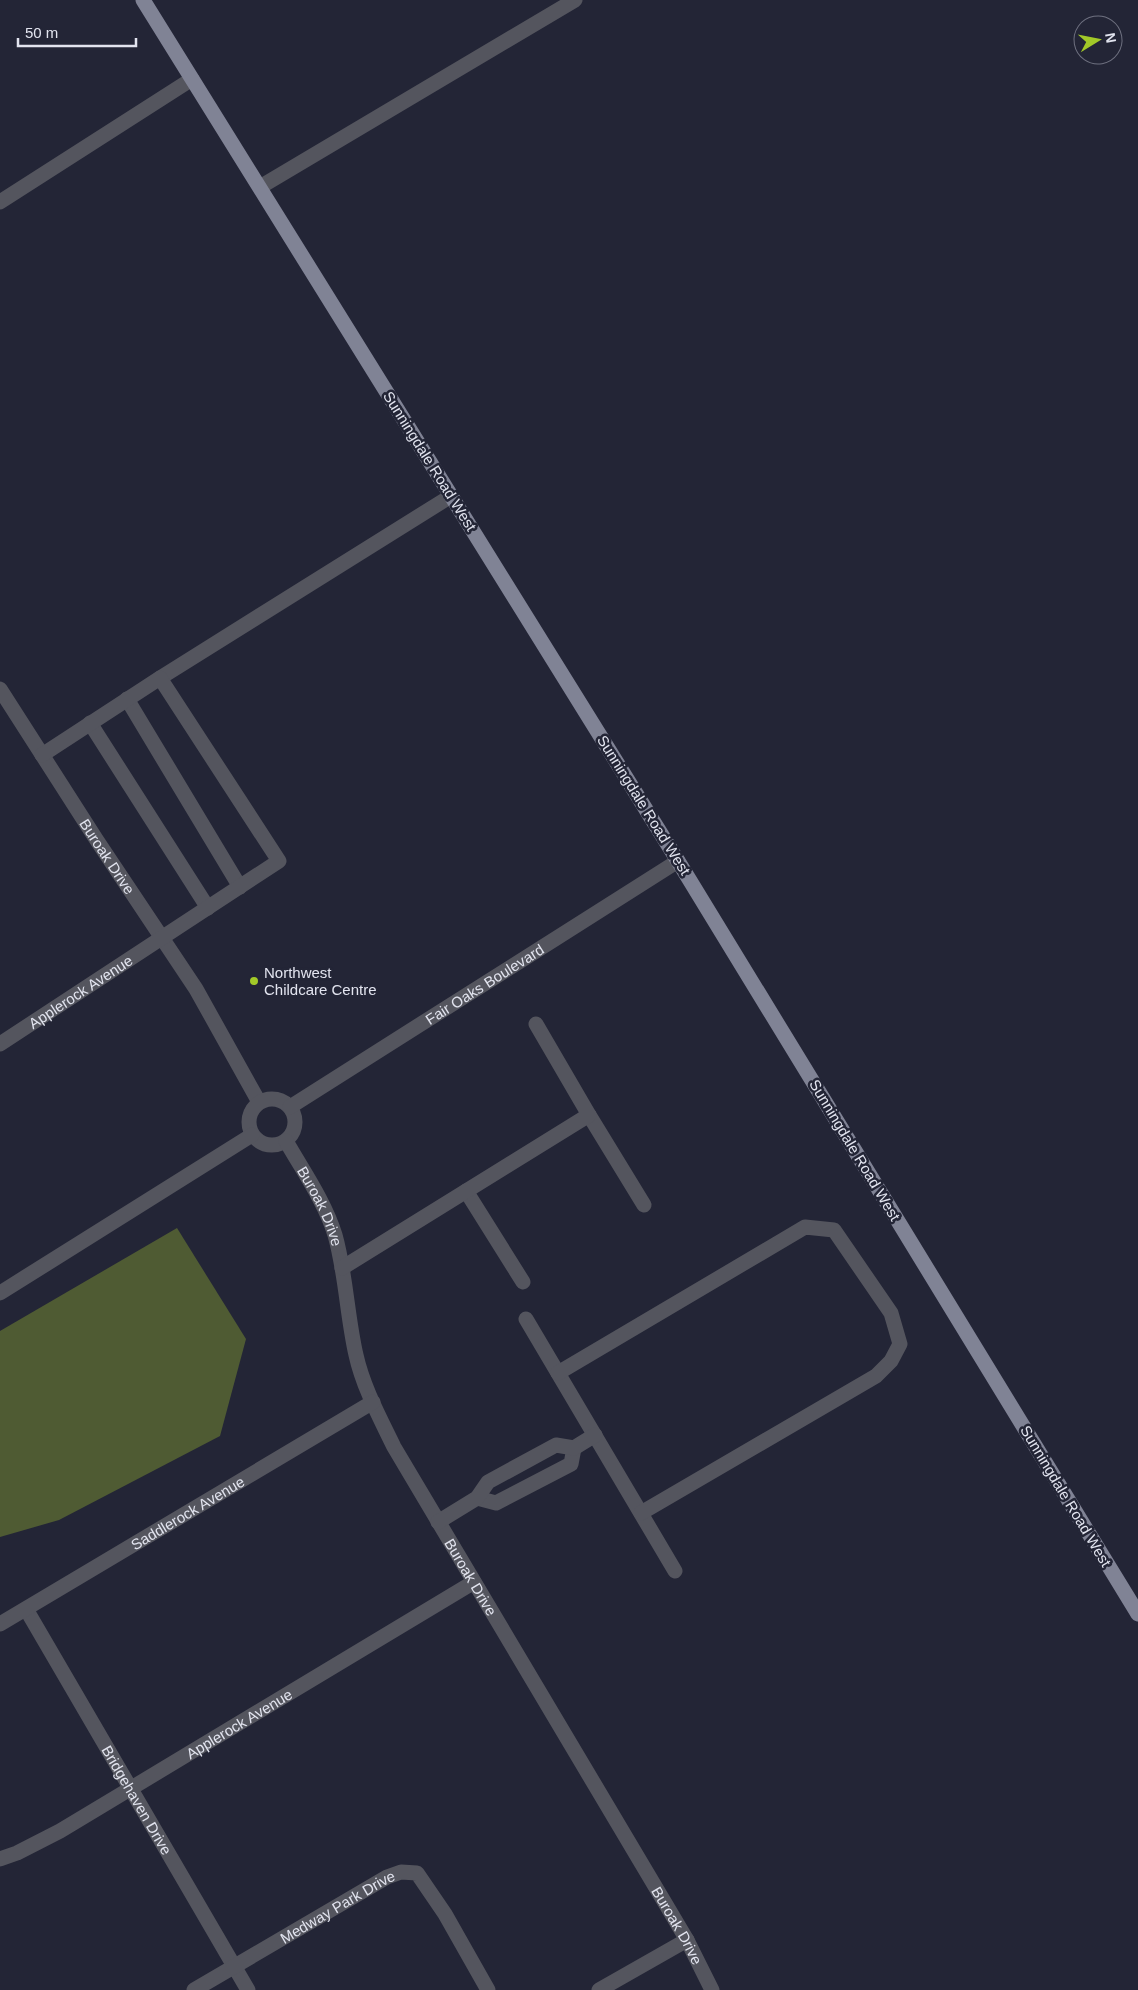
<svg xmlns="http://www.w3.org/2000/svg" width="1138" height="1990" font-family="Arial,sans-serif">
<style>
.forest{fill:#4f5b33}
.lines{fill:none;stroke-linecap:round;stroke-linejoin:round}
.minor{stroke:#54555e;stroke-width:15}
.major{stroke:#808395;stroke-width:15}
.poi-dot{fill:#a2c928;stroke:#232536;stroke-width:2}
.labels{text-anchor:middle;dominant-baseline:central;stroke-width:5;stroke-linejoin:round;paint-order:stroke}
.street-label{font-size:15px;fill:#e2e4ef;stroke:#232536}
.poi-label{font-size:15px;fill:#e2e4ef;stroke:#232536;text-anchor:start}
</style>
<rect width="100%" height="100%" fill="#232536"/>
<path class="forest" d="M177 1228 246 1339 220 1436 59 1520 0 1537V1331Z"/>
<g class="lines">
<g class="minor">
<path d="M260 187 575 0"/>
<path d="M0 202 192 79"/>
<path d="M160 678 451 496"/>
<path id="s1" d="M0 689 96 839 196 989 259 1102"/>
<path d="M127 699 240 887"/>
<path d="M90 723 208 908"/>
<path id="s2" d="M0 1044 279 861 160 678 42 755"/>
<circle cx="272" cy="1122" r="23"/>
<path id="s3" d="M290 1107 678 861"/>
<path d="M589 1115 644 1205"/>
<path id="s4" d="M286 1141C303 1171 325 1202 335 1235 346 1274 347 1316 356 1355 363 1387 380 1418 394 1447L687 1940 712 1990"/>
<path d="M466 1191 523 1282"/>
<path d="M342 1268 589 1115 536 1024"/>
<path d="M0 1293 252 1135"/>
<path d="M526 1319 675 1571"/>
<path d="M558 1373 805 1227 834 1230 891 1313 900 1344 891 1361 876 1376 641 1513"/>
<path d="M477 1498 496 1503 571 1464 574 1448"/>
<path d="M438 1522 477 1498 488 1482 556 1445 574 1448 595 1435"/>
<path id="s5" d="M26 1609 248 1990"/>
<path id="s6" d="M0 1624 373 1402"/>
<path id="s7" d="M0 1859 17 1853 60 1831 474 1582"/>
<path id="s8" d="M194 1990 387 1877 401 1872 417 1873 445 1914 488 1990"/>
<path d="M599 1990 687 1940"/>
</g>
<path class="major" d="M143 0 678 861 1138 1614"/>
</g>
<circle class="poi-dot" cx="254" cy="981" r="5"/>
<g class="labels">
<g class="street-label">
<text transform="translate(430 461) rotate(58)">Sunningdale Road West</text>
<text transform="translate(644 805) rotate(58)">Sunningdale Road West</text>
<text stroke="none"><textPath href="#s1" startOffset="199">Buroak Drive</textPath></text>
<text stroke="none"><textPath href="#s3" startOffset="230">Fair Oaks Boulevard</textPath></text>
<text stroke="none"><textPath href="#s2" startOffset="96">Applerock Avenue</textPath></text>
<text transform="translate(855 1150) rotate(59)">Sunningdale Road West</text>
<text stroke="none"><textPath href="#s4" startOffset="74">Buroak Drive</textPath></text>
<text transform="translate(1066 1496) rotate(59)">Sunningdale Road West</text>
<text stroke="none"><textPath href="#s6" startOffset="218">Saddlerock Avenue</textPath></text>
<text stroke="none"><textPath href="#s4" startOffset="479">Buroak Drive</textPath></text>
<text stroke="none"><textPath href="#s7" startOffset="275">Applerock Avenue</textPath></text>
<text stroke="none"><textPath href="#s5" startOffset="221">Bridgehaven Drive</textPath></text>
<text stroke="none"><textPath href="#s8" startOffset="166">Medway Park Drive</textPath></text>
<text stroke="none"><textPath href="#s4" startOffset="884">Buroak Drive</textPath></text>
</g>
<g class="poi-label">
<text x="264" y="972">Northwest<tspan x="264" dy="17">Childcare Centre</tspan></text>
</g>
</g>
<g transform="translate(1098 40) rotate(80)"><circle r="24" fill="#232536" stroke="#6f7180"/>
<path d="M0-4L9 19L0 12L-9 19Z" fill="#a2c928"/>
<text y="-8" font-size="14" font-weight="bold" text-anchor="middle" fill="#e2e4ef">N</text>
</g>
<path d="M18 38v8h118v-8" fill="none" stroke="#e2e4ef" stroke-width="2.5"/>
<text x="25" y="38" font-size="15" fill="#e2e4ef" stroke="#232536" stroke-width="4" paint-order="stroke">50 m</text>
</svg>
